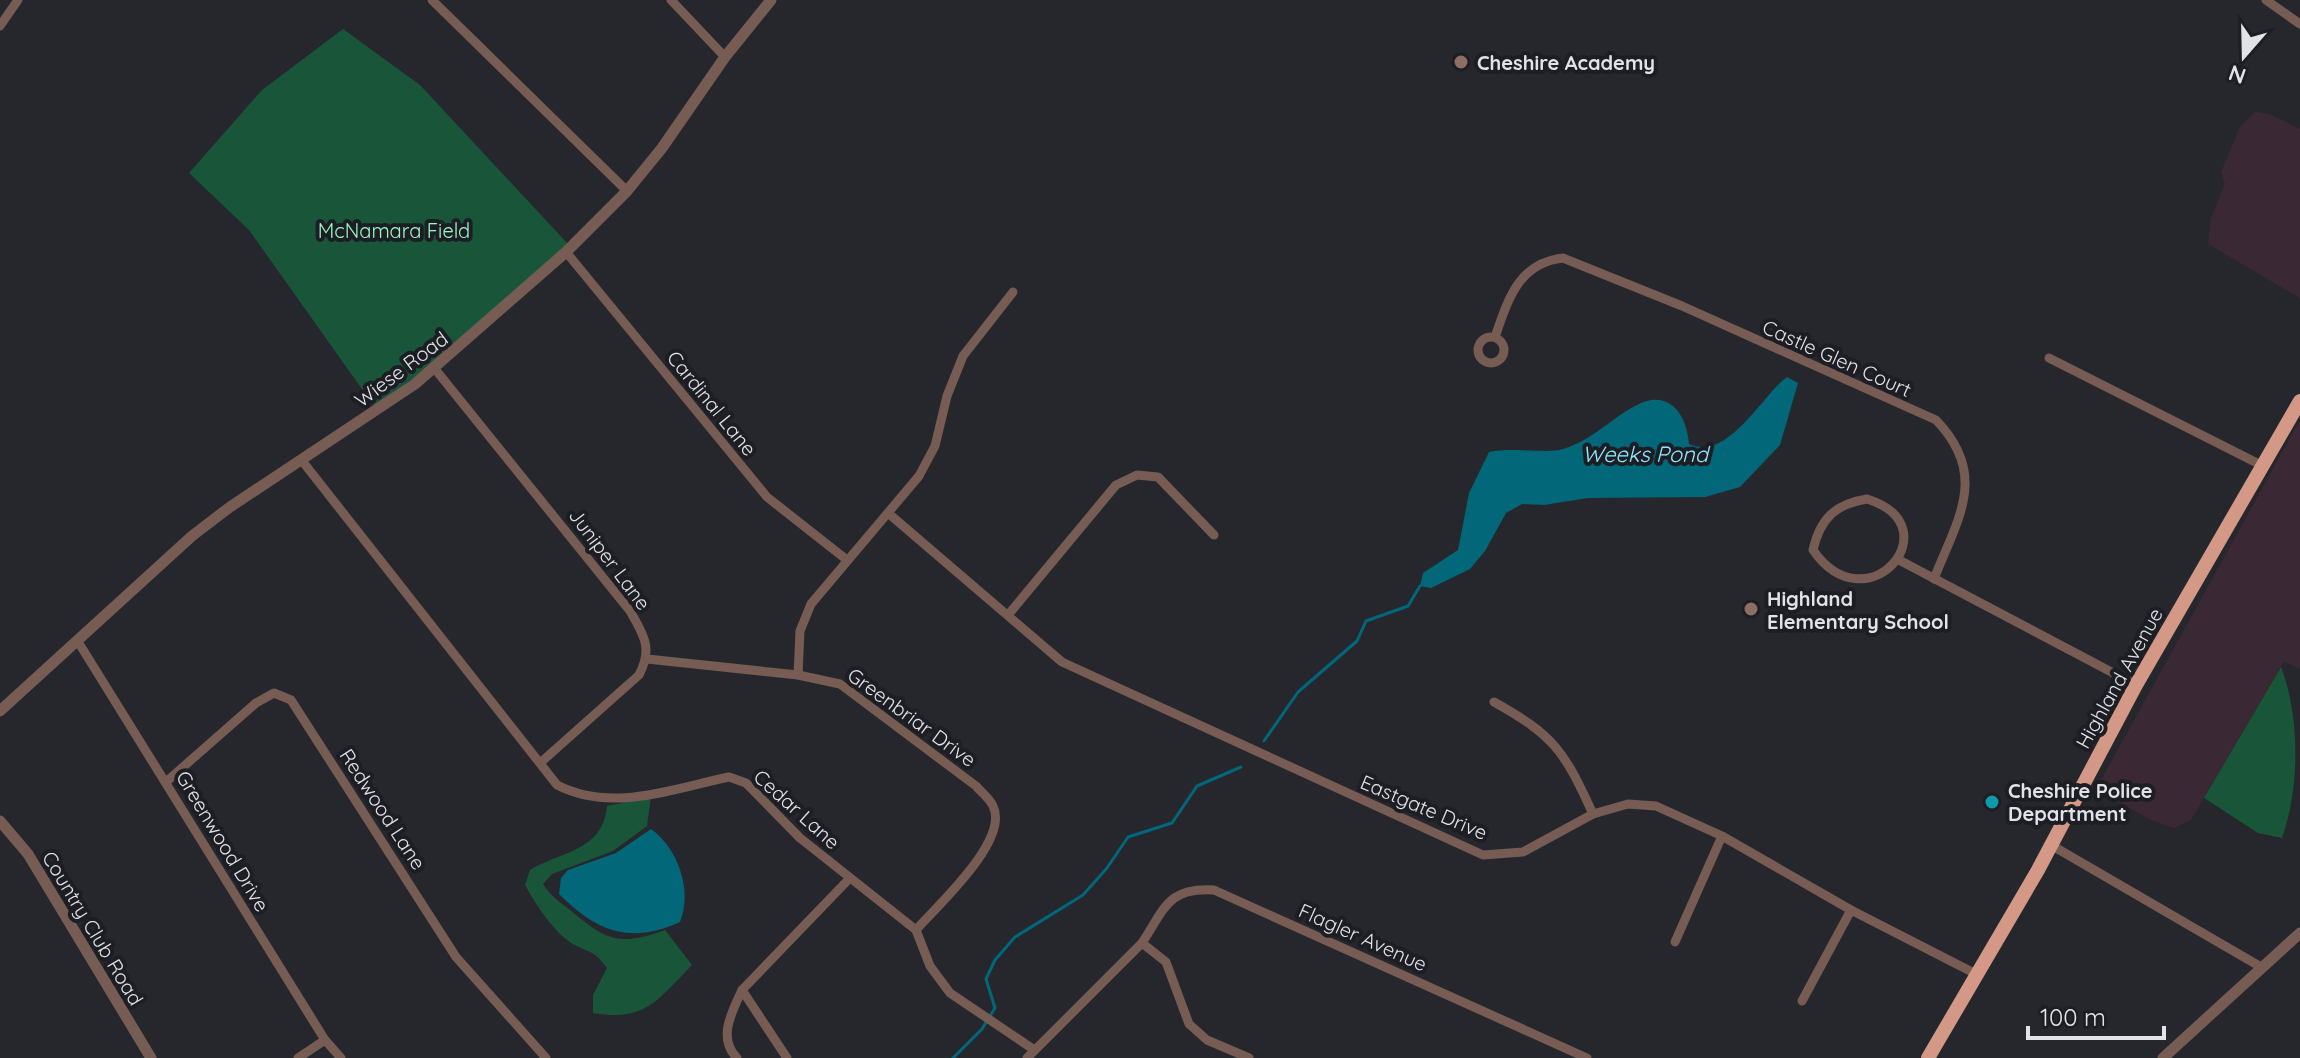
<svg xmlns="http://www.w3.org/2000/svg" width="2300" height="1058" font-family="Quicksand,sans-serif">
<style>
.commercial{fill:#3a2934}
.green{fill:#195639}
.water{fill:#016779}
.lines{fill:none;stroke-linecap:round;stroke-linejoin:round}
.stream{stroke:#016779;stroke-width:3}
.minor{stroke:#765c53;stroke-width:9}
.tertiary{stroke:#765c53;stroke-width:11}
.trunk{stroke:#d49886;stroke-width:14}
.education-dot{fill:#8d6e63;stroke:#1d1e24;stroke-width:3}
.culture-dot{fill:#0f9aa8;stroke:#1d1e24;stroke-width:3}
.labels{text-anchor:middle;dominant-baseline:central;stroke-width:8;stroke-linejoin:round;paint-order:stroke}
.poi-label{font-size:20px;font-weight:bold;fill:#e2e3e7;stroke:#1d1e24;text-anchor:start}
.park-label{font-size:20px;fill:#9bf7c5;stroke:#1d1e24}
.street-label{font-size:20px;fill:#e2e3e7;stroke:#1d1e24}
.water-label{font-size:22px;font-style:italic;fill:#8fe8fe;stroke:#1d1e24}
</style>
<rect width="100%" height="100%" fill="#26272d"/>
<g class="commercial">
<path d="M2255 112 2269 114 2300 129V298L2208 244 2211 218 2225 184 2221 172 2240 127Z"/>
<path d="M2300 420V669L2284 661 2191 820 2174 828 2151 820 2096 789Z"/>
</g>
<g class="green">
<path d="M343 29 420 85 568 244 429 367 374 406 249 230 189 173 262 90Z"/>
<path d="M2281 667C2300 717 2300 787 2282 838L2258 833 2204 798Z"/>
<path d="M651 797 647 826 613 851 552 874 543 884C549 895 560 902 570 910 606 940 618 947 665 930L692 965C658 1000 645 1022 593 1013V995L607 968C593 949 591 954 573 944 554 933 535 903 525 885L530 870C562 851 603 851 607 806Z"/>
</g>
<g class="water">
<path d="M1787 377 1798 383 1780 445 1740 487 1705 497 1588 498 1544 505 1522 504 1506 513 1485 551 1470 569 1431 588 1420 586 1423 573 1458 550 1469 493 1489 452C1512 447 1548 454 1563 449 1593 440 1611 418 1637 405 1670 388 1687 416 1689 444 1728 462 1762 395 1787 377Z"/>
<path d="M651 829C678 848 693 891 680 922 629 945 596 931 559 894L561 878 568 870 616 853Z"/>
</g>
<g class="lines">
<g class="stream">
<path d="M1264 741 1298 692 1357 641 1366 621 1408 606 1420 586"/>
<path d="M953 1058 982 1029 995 1008 986 979 995 960 1015 937 1083 895 1107 868 1128 837 1172 823 1197 786 1241 767"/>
</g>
<g class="minor">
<path d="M432 0 627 191"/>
<path d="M671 0 725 57"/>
<path d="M2266 0 2300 24"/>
<path d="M0 26 18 0"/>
<path d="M566 252 767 497 847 560"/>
<path d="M1495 337C1508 300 1518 263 1563 258L1682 306 1936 420C1989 475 1958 518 1934 579"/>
<circle cx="1491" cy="350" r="13"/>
<path d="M2049 358 2263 466"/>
<path d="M435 369 630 611C644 635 653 649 639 675L540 763"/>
<path d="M303 462 557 785C612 813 671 789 729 777L746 783 800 838 916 930 930 966 950 993 1033 1049"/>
<path d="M1867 499C1954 526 1867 628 1813 550 1820 519 1835 504 1867 499Z"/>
<path d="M888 513 1062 662 1483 855 1523 852 1593 814 1628 804 1656 806 1722 836 1851 910 1976 974"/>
<path d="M1899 560 2136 685"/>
<path d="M1008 615 1116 485 1137 475 1158 477 1214 535"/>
<path d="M77 640 325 1040 341 1058"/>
<path d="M647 659 798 675 840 684 976 786C981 792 990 799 993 806 1010 840 938 905 916 930"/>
<path d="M798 675 800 631 811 604 919 476 935 446 947 396 963 356 1013 292"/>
<path d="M1494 702C1555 736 1564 751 1593 814"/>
<path d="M166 782 256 703 274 693 291 700 456 957 546 1058"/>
<path d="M2051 845 2261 967"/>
<path d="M1675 942 1722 836"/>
<path d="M1142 943C1165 908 1168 887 1214 890L1587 1058"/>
<path d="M742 990 849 879"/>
<path d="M1802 1001 1851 910"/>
<path d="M298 1058 325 1040"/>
<path d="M737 1058C717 1038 732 1012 742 990L787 1058"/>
<path d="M1027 1058 1142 943 1166 962 1189 1024 1207 1040 1249 1058"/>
</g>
<g class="tertiary">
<path d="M0 711 192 536 230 507 415 384 566 252 627 191 662 148 725 57 771 0"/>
<path d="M0 821 28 854 151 1058"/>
<path d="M2163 1058 2300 933"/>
</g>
<path class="trunk" d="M1928 1058 2038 870 2136 685 2300 401"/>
</g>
<g class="education-dot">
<circle cx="1461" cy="62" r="8"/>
<circle cx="1751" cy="609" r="8"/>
</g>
<circle class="culture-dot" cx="1992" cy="802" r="8"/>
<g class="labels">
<g class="poi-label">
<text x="1477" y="62">Cheshire Academy</text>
<text x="1767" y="598">Highland<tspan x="1767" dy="23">Elementary School</tspan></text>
<text x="2008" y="790">Cheshire Police<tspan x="2008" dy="23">Department</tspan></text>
</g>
<g class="park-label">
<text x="394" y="230">McNamara Field</text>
</g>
<g class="street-label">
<text transform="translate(1837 358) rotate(24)">Castle Glen Court</text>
<text transform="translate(401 369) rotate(-37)">Wiese Road</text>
<text transform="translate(712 403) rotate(51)">Cardinal Lane</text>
<text transform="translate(610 559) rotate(53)">Juniper Lane</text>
<text transform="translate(2119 678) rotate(-61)">Highland Avenue</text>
<text transform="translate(912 717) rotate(36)">Greenbriar Drive</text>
<text transform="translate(1424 807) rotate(23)">Eastgate Drive</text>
<text transform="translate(383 809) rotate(57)">Redwood Lane</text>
<text transform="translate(797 809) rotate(42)">Cedar Lane</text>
<text transform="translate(223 841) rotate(59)">Greenwood Drive</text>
<text transform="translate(93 928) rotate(59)">Country Club Road</text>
<text transform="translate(1363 937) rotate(24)">Flagler Avenue</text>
</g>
<g class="water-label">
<text x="1645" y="454">Weeks Pond</text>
</g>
</g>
<g transform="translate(2244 56) rotate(200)" stroke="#1d1e24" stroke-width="6" paint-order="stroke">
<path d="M0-6L14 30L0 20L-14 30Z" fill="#e2e3e7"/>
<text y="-12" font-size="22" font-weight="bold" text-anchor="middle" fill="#e2e3e7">N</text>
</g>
<path d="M2028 1026v12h136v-12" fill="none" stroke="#e2e3e7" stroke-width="4"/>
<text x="2040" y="1026" font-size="24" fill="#e2e3e7" stroke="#1d1e24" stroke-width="6" paint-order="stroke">100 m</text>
</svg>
